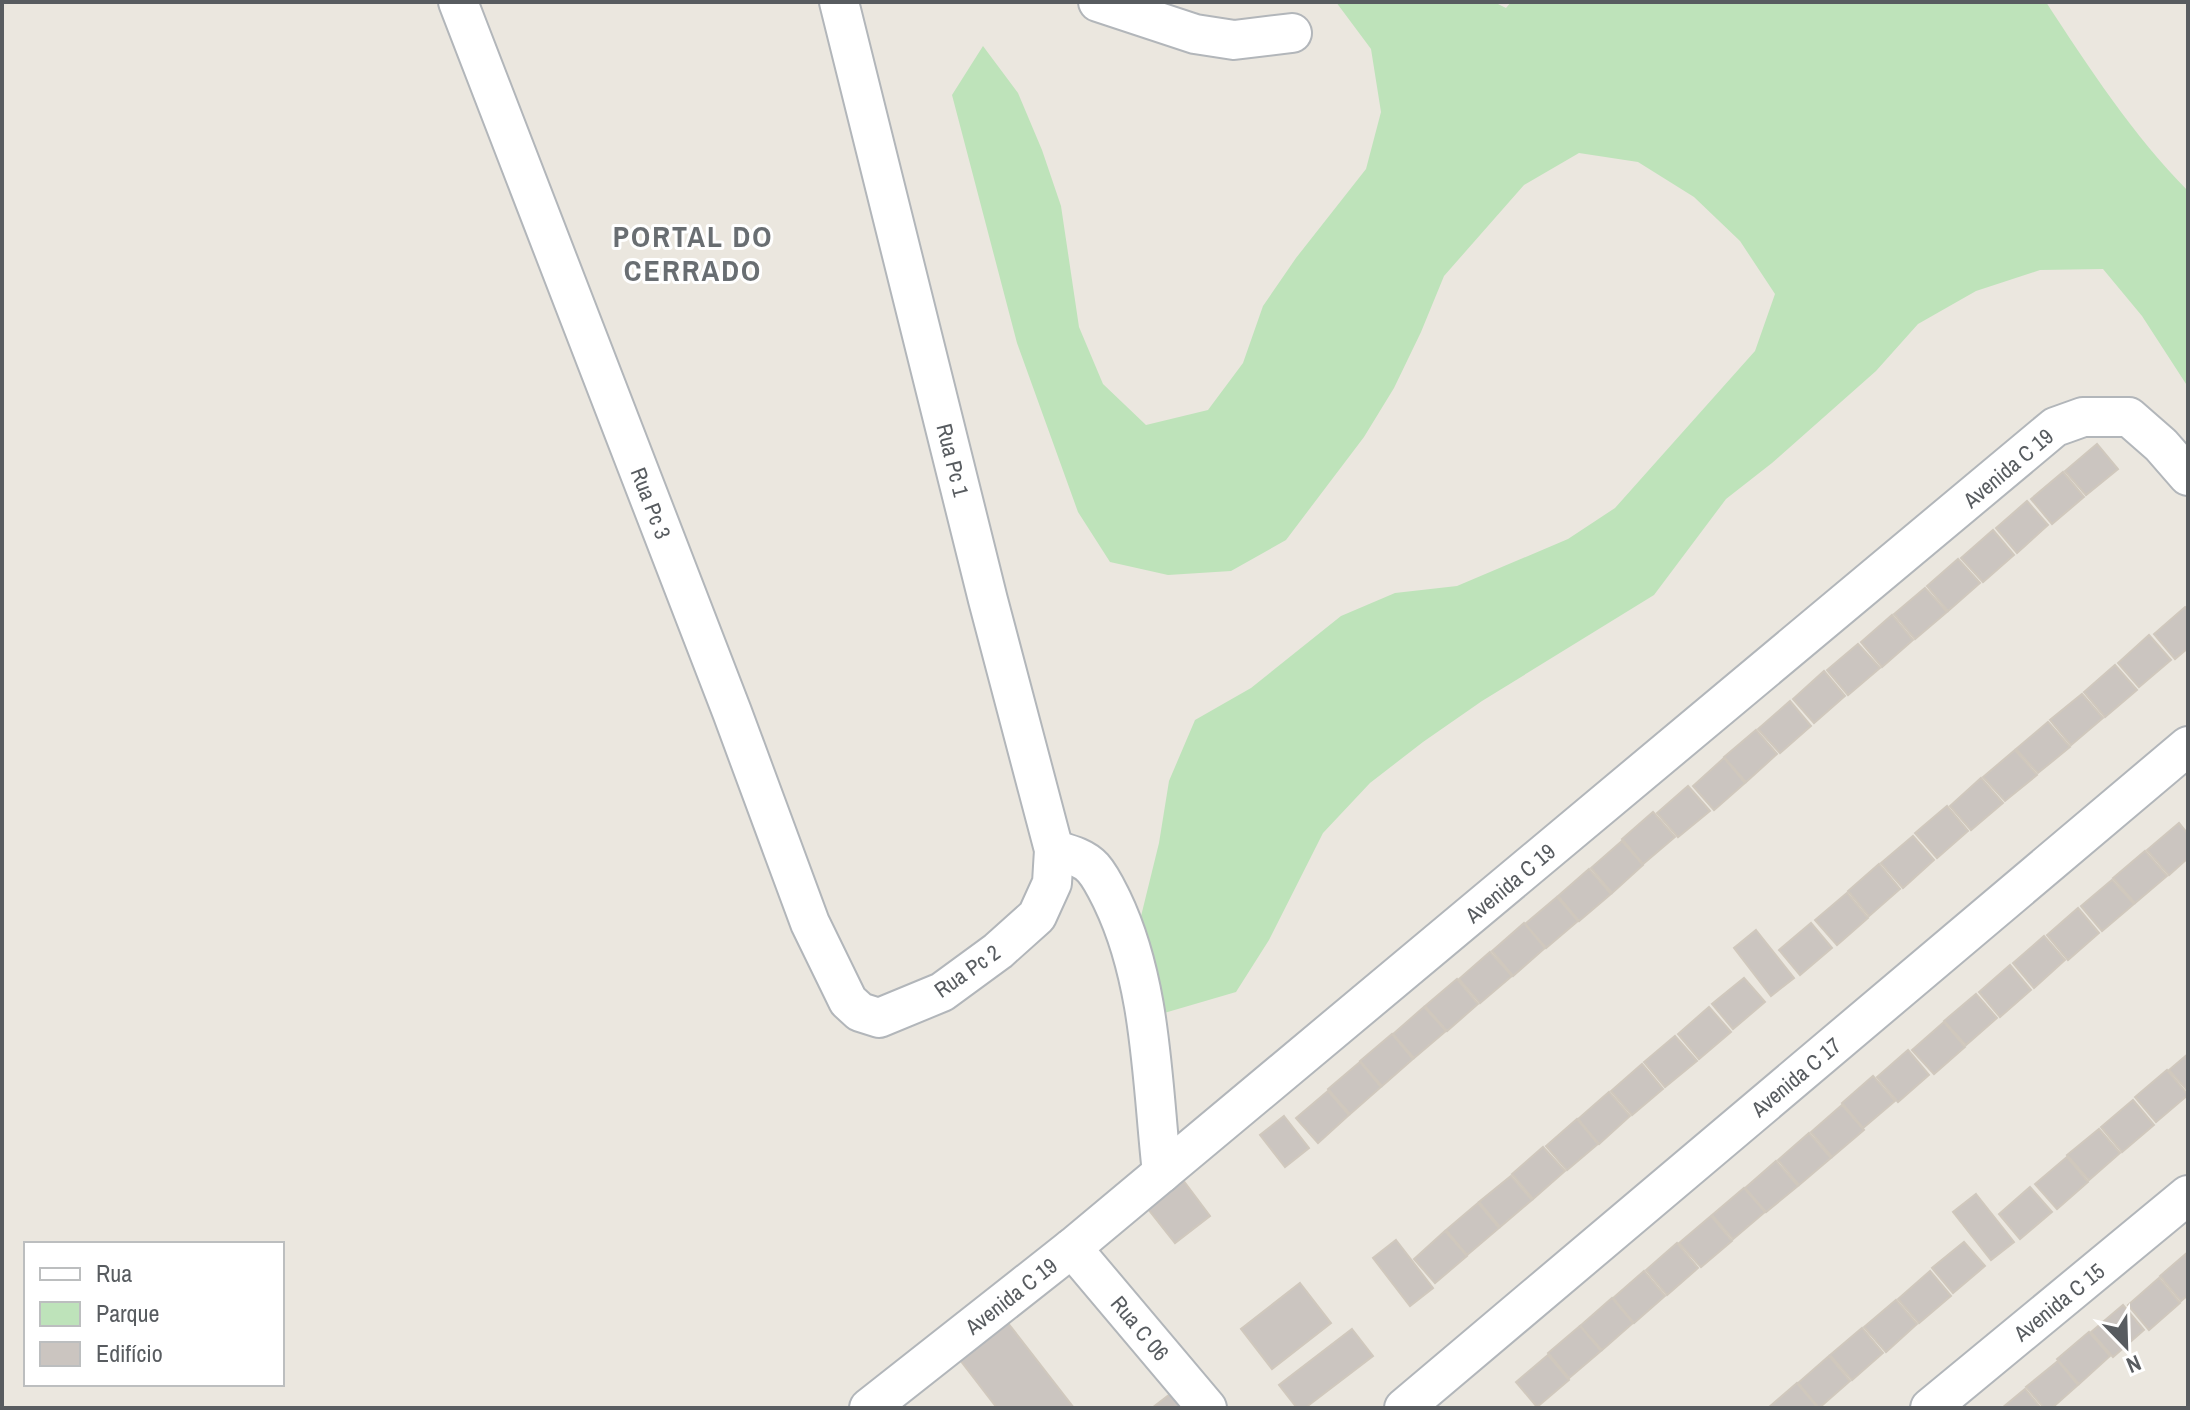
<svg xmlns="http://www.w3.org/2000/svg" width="2190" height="1410" font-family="'Archivo Narrow',sans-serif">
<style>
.green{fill:#bee3ba}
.building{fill:#cbc5c0;stroke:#d0c8bd;stroke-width:2}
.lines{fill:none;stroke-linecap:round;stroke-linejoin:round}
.minor-casing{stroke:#b2b6ba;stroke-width:42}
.minor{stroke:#fff;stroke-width:38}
.labels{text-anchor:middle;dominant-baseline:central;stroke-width:6;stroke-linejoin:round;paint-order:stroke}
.street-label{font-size:22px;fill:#585c60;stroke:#fff}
.district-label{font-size:30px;font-weight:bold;letter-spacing:2px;fill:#696e72;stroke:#fff}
</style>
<rect width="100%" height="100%" fill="#ebe7df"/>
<path class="green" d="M1336 2H1494L1506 8 1511 2H2046C2089 68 2133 135 2188 191V387L2142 316 2103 269 2040 270 1976 291 1918 324 1876 371 1772 463 1726 499 1654 595 1482 701 1423 742 1370 783 1323 833 1269 940 1236 992 1154 1016 1130 961 1159 843 1169 781 1195 720 1251 688 1341 616 1395 593 1457 586 1568 539 1615 508 1755 351 1775 294 1740 241 1694 197 1638 162 1579 153 1524 185 1444 276 1421 332 1394 388 1364 437 1286 540 1231 571 1168 575 1110 562 1078 512 1017 343 952 95 983 46 1018 93 1042 150 1061 206 1079 327 1103 384 1146 425 1208 410 1243 363 1263 306 1296 258 1366 169 1381 112 1371 49Z"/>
<g class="building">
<path d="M2097 444 2118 469 2086 495 2065 471Z"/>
<path d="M2063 472 2084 497 2052 524 2031 499Z"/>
<path d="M2027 501 2048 525 2017 553 1996 528Z"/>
<path d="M1993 530 2014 555 1983 582 1961 558Z"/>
<path d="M1958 559 1980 583 1948 611 1927 586Z"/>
<path d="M1925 588 1947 612 1915 639 1894 614Z"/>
<path d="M2185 607 2188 610V648L2175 659 2154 634Z"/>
<path d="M1892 615 1913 640 1882 667 1861 642Z"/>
<path d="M2149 635 2171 660 2139 687 2118 663Z"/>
<path d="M1858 644 1880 668 1848 695 1827 670Z"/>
<path d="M2115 665 2137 690 2105 717 2084 692Z"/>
<path d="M1824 671 1845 696 1814 723 1793 699Z"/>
<path d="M2082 694 2103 718 2071 745 2050 720Z"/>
<path d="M1790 701 1811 726 1780 753 1758 729Z"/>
<path d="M2048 722 2070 747 2038 773 2016 749Z"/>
<path d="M1756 730 1777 754 1746 782 1724 757Z"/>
<path d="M2015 750 2037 775 2005 801 1983 777Z"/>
<path d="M1724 758 1745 783 1714 810 1693 786Z"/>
<path d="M1981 778 2003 803 1971 830 1950 806Z"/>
<path d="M1688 786 1710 811 1678 837 1657 813Z"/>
<path d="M1947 806 1968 831 1937 858 1915 833Z"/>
<path d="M1653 812 1675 837 1643 864 1622 839Z"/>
<path d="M2179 823 2188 834V858L2169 875 2147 850Z"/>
<path d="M1913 836 1934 860 1903 888 1881 863Z"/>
<path d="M1622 841 1643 865 1612 893 1591 868Z"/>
<path d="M2145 851 2167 876 2135 903 2113 878Z"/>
<path d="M1879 864 1900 889 1869 916 1848 891Z"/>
<path d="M1589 869 1611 894 1579 921 1558 896Z"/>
<path d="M2112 880 2134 904 2102 931 2081 906Z"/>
<path d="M1847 893 1868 918 1837 945 1815 920Z"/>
<path d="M1557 897 1578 921 1546 948 1525 924Z"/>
<path d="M2078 908 2099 933 2068 960 2047 935Z"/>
<path d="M1524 923 1545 948 1513 976 1492 951Z"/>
<path d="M1811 923 1832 948 1800 975 1779 950Z"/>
<path d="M1756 930 1794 978 1771 996 1734 948Z"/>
<path d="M2044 936 2065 960 2034 988 2013 963Z"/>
<path d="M1490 952 1512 976 1480 1003 1459 979Z"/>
<path d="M2010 965 2031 990 2000 1017 1979 992Z"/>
<path d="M1744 978 1765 1002 1733 1029 1712 1004Z"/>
<path d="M1457 979 1478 1004 1447 1031 1425 1006Z"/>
<path d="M1976 994 1997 1018 1966 1045 1944 1021Z"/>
<path d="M1424 1007 1446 1031 1414 1058 1393 1034Z"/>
<path d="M1709 1007 1731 1032 1699 1059 1678 1034Z"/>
<path d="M1944 1022 1965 1047 1934 1074 1912 1050Z"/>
<path d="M1392 1034 1413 1059 1382 1086 1360 1061Z"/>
<path d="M1675 1036 1697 1061 1665 1087 1644 1062Z"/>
<path d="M1908 1050 1929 1075 1898 1102 1877 1077Z"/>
<path d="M2188 1054V1091L2169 1070Z"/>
<path d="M1360 1062 1381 1087 1350 1114 1328 1089Z"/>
<path d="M1642 1064 1663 1089 1632 1115 1611 1091Z"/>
<path d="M2167 1070 2188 1095 2156 1122 2135 1097Z"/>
<path d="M1873 1076 1895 1101 1863 1128 1842 1103Z"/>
<path d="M1328 1091 1349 1115 1318 1143 1296 1118Z"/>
<path d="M1609 1092 1630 1116 1599 1144 1578 1119Z"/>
<path d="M2133 1100 2154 1125 2122 1152 2101 1127Z"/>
<path d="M1842 1105 1864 1130 1832 1157 1811 1132Z"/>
<path d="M1284 1116 1309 1148 1285 1167 1260 1135Z"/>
<path d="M1577 1119 1598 1144 1567 1170 1546 1146Z"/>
<path d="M2099 1129 2120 1153 2089 1180 2067 1155Z"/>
<path d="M1809 1133 1831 1158 1799 1185 1778 1160Z"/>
<path d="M1543 1147 1565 1171 1533 1199 1512 1174Z"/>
<path d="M2067 1157 2088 1182 2057 1209 2035 1184Z"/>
<path d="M1776 1161 1798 1186 1766 1212 1745 1188Z"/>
<path d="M1180 1176 1210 1216 1175 1243 1144 1204Z"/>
<path d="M1511 1176 1532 1200 1500 1227 1479 1202Z"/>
<path d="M2030 1187 2052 1212 2020 1239 1999 1214Z"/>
<path d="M1744 1188 1765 1212 1733 1239 1712 1215Z"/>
<path d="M1976 1194 2014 1242 1991 1260 1953 1212Z"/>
<path d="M1478 1203 1499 1228 1467 1255 1446 1230Z"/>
<path d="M1711 1216 1732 1241 1701 1267 1679 1243Z"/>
<path d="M1445 1231 1467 1256 1435 1283 1414 1259Z"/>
<path d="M1396 1240 1433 1288 1410 1306 1373 1258Z"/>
<path d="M1964 1242 1985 1266 1953 1293 1932 1268Z"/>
<path d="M1677 1243 1698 1268 1667 1295 1646 1270Z"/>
<path d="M2188 1252V1295L2181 1301 2160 1276Z"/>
<path d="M1644 1271 1665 1296 1634 1323 1613 1298Z"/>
<path d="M1930 1271 1951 1296 1919 1323 1898 1299Z"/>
<path d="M2159 1278 2180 1303 2149 1330 2128 1305Z"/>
<path d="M1300 1283 1331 1323 1272 1369 1241 1329Z"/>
<path d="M1612 1298 1633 1323 1602 1350 1580 1326Z"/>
<path d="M1896 1300 1917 1324 1886 1352 1864 1327Z"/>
<path d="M2123 1305 2144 1330 2113 1357 2091 1332Z"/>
<path d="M1008 1323 1074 1408H997L960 1360Z"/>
<path d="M1580 1326 1601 1351 1569 1378 1548 1353Z"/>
<path d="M1862 1328 1883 1353 1852 1380 1830 1355Z"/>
<path d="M1352 1329 1373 1356 1305 1408H1297L1279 1385Z"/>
<path d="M2089 1332 2110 1356 2079 1384 2057 1359Z"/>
<path d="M1548 1355 1569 1380 1537 1407 1516 1382Z"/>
<path d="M1829 1356 1850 1381 1819 1408 1798 1383Z"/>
<path d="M2058 1361 2078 1385 2052 1408H2044L2026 1387Z"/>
<path d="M1797 1383 1818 1408H1768Z"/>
<path d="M1178 1388 1193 1408H1152Z"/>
<path d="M2025 1389 2041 1408H2002Z"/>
</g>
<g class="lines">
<defs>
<g id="minor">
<path d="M458 2 732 712 810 923 848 1001 860 1012 879 1018 942 992 998 951 1037 916 1052 883 1054 850 988 600 839 2"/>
<path d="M1098 2 1195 34 1234 40 1292 33"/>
<path d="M1054 850C1068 854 1083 857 1093 868 1101 877 1107 890 1112 900 1152 983 1152 1083 1162 1173"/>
<path d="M1072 1248 1207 1408"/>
<path d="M869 1408 1072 1248 2055 427 2083 417H2129L2161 445 2188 476"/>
<path d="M1404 1408 2188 746"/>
<path d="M1930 1408 2188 1195"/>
</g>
</defs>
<use href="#minor" class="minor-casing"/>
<use href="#minor" class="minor"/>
</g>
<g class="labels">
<g class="street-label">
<text transform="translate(953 460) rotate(76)">Rua Pc 1</text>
<text transform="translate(2008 468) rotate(-40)">Avenida C 19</text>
<text transform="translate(651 503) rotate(69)">Rua Pc 3</text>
<text transform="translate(1510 883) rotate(-40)">Avenida C 19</text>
<text transform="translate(967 971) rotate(-35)">Rua Pc 2</text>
<text transform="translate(1796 1077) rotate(-40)">Avenida C 17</text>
<text transform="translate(1011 1296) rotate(-38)">Avenida C 19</text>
<text transform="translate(2059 1302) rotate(-39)">Avenida C 15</text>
<text transform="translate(1140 1328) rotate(50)">Rua C 06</text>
</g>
<g class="district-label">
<text x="693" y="236">PORTAL DO<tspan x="693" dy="34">CERRADO</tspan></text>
</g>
</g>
<rect width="2190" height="1410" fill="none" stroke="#585c60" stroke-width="8"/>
<rect x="24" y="1242" width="260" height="144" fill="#ffffff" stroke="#bcbebf" stroke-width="2"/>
<rect x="40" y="1268" width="40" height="12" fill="#ffffff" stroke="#bcbebf" stroke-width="2"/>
<text x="96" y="1282" font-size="24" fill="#585c60">Rua</text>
<rect x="40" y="1302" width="40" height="24" fill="#bee3ba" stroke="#bcbebf" stroke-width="2"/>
<text x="96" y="1322" font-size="24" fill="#585c60">Parque</text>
<rect x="40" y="1342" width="40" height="24" fill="#cbc5c0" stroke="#bcbebf" stroke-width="2"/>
<text x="96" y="1362" font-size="24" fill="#585c60">Edifício</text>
<g transform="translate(2126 1346) rotate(157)" stroke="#ffffff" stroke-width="6" paint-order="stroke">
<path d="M0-6L14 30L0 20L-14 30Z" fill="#585c60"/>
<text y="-12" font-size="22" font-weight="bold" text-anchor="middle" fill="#585c60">N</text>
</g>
</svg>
